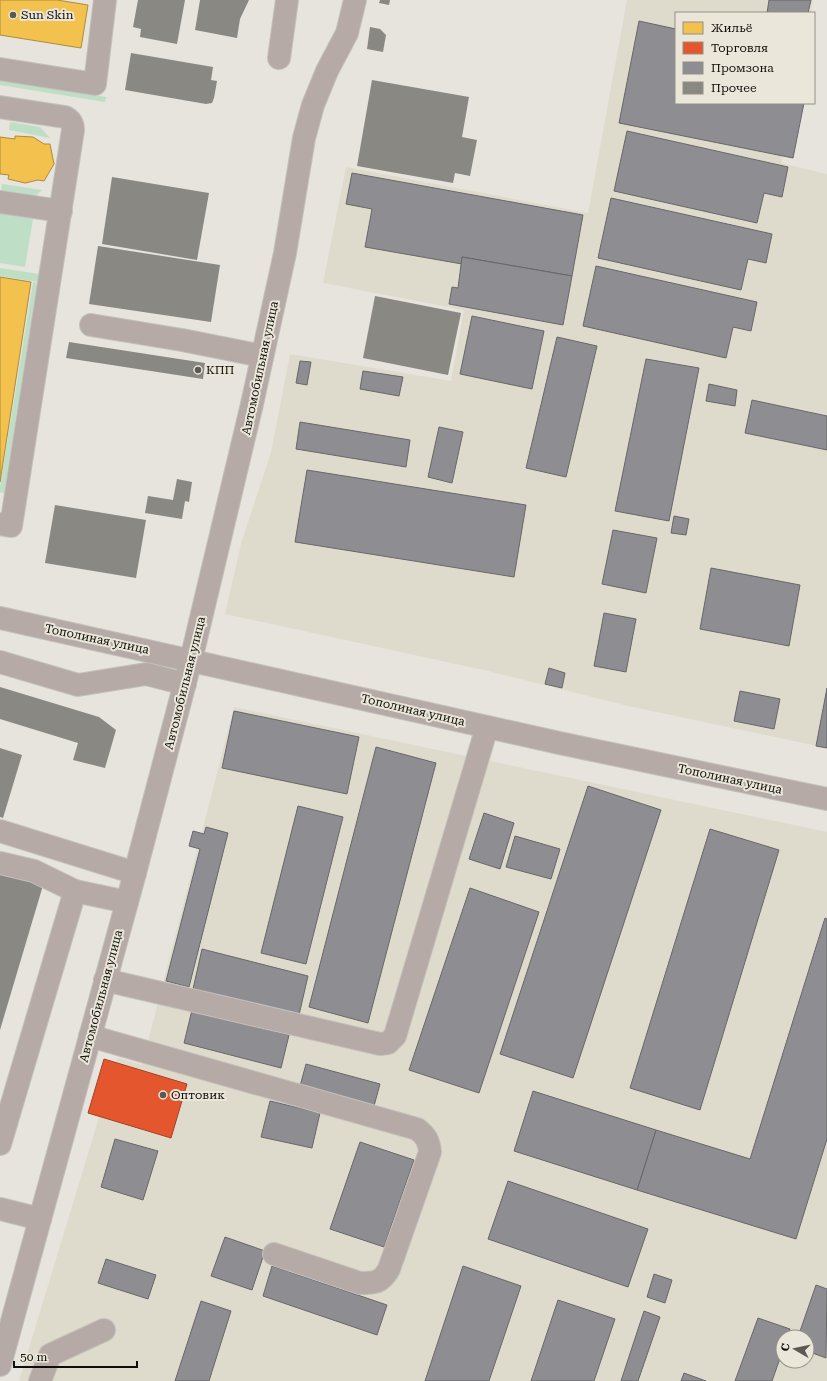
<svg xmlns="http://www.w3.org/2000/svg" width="827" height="1381" font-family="'Roboto Serif',serif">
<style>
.built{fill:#dfdbcc;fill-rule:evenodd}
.green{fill:#bedfc5}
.homes{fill:#f2c14e;stroke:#ae8b3a}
.shops{fill:#e4572e;stroke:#a44123}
.industry{fill:#8d8d92;stroke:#686769}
.building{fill:#8a8883}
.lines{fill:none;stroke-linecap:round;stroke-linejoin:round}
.minor-casing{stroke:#c3c1bc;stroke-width:24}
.minor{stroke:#b6aaa7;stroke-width:22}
.poi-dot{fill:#5b5954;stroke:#eae6d9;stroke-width:1.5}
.labels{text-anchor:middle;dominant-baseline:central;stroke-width:4;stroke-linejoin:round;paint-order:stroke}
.poi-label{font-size:12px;fill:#100e0a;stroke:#eae6d9;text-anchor:start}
.street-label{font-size:12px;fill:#100e0a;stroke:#eae6d9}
</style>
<rect width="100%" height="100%" fill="#e6e4dd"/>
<g class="built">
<path d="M627 0H813L811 13H676V103H793L781 163 827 174V748L628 706 488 671 225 614 241 544 271 452 290 354 451 381 464 310 323 283 346 167 588 213Z"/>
<path d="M234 707 827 832V1381H19L117 1058 142 1065ZM783 1337H807V1361H783Z"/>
</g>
<g class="green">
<path d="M0 80 106 97 105 102 0 85Z"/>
<path d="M10 122 40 127 50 138 9 130Z"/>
<path d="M2 184 42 190 29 202 0 197Z"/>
<path d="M0 214 33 219 25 267 0 263Z"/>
<path d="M0 268 39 274 38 282 0 276Z"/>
<path d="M33 282 37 283 4 493 0 492V487Z"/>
</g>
<g class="homes">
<path d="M0 0H57L88 5 81 48 0 35Z"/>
<path d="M15 136 33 137 44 144H50L54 164 44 181 38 180 25 183 8 179 9 175 0 174V137L15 139Z"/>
<path d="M0 277 31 282 0 482Z"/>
</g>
<path class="shops" d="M104 1059 187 1084 171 1138 88 1113Z"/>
<g class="industry">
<path d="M769 0H811L808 13H767Z"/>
<path d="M639 21 676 29V103H804L793 158 619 123Z"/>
<path d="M627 131 788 167 782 197 764 193 757 223 614 191Z"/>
<path d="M352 173 583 215 572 276 462 257V264L365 247 372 209 346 204Z"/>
<path d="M611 198 772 234 766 263 748 259 741 290 598 258Z"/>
<path d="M462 257 572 276 563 325 449 304 452 287 458 288Z"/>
<path d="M596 266 757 302 751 331 733 327 726 358 583 326Z"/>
<path d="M472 316 544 331 532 389 460 374Z"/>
<path d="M557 337 597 346 566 477 526 468Z"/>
<path d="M646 359 699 368 669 521 615 511Z"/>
<path d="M300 361 311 362 307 385 296 383Z"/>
<path d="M363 371 403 377 399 396 360 389Z"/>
<path d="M709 384 737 390 735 406 706 401Z"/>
<path d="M752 400 827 416V450L745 433Z"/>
<path d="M300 422 410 440 406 467 296 449Z"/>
<path d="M439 427 463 432 452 483 428 477Z"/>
<path d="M307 470 526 505 514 577 295 542Z"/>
<path d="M674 516 689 519 686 535 671 533Z"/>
<path d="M613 530 657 538 646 593 602 584Z"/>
<path d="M711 568 800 585 789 646 700 629Z"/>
<path d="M604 613 636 619 626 672 594 666Z"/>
<path d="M549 668 565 673 562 688 545 684Z"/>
<path d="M827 688V748L816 746Z"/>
<path d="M740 691 780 699 774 729 734 721Z"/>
<path d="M234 711 359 737 347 794 222 768Z"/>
<path d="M376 747 436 763 368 1023 309 1007Z"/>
<path d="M588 786 661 810 573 1078 500 1054Z"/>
<path d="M298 806 343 817 306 964 261 953Z"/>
<path d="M484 813 514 823 500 869 469 859Z"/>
<path d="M206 827 228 833 189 987 166 981 200 849 189 846 193 831 204 834Z"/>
<path d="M710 829 779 850 700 1110 630 1088Z"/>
<path d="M515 836 560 849 551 879 506 867Z"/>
<path d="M470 888 539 912 479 1093 409 1070Z"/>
<path d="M825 918 827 919V1139L796 1239 637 1190 656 1130 750 1159Z"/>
<path d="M202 949 308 976 299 1015 193 989Z"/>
<path d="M192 1010 289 1035 281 1068 184 1043Z"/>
<path d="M306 1064 380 1084 374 1106 300 1086Z"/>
<path d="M533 1091 656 1130 637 1190 514 1151Z"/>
<path d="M270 1101 320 1113 312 1148 261 1137Z"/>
<path d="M115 1139 158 1151 143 1200 101 1187Z"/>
<path d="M360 1142 414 1160 384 1247 330 1229Z"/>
<path d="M508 1181 648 1229 628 1287 488 1239Z"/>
<path d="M225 1237 265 1251 252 1290 211 1276Z"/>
<path d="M106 1259 156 1275 148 1299 98 1283Z"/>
<path d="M272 1266 387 1305 377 1335 263 1296Z"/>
<path d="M463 1266 521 1286 489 1381H425Z"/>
<path d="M654 1274 672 1280 665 1303 647 1297Z"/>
<path d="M816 1285 827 1289 826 1358 807 1351V1337H798Z"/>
<path d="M558 1300 615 1319 594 1381H531Z"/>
<path d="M201 1301 231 1311 209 1381H175Z"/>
<path d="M644 1311 660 1317 638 1381H621Z"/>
<path d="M758 1318 790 1329 788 1337H783V1350L772 1381H735Z"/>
<path d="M684 1373 706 1381H681Z"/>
</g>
<g class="building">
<path d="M138 0H185L177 44 140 37 141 29 133 27Z"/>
<path d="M200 0H249L240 19 237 38 195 30Z"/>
<path d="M380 0H390L389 5 379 3Z"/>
<path d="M370 27 380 29 386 35 383 52 367 49Z"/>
<path d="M131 53 213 67 211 80 217 81 214 98 212 103 206 104 125 90Z"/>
<path d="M372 80 469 97 462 137 477 140 470 176 455 173 453 183 357 166Z"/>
<path d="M112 177 209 193 197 260 102 244Z"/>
<path d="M98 246 220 265 211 322 89 304Z"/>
<path d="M375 296 461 313 448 375 363 358Z"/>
<path d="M69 342 205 363 203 379 66 358Z"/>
<path d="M177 479 192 482 189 502 185 501 182 519 145 513 148 496 173 500Z"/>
<path d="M55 505 146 520 136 578 45 563Z"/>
<path d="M0 687 99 717 116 730 105 768 73 760 78 743 0 719Z"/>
<path d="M0 748 22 755 3 818 0 817Z"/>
<path d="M0 869 44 882 0 1030Z"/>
</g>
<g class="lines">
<defs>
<g id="minor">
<path d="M279 58 287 0"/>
<path d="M0 69 95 84 105 0"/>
<path d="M0 107 65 117C71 120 73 123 73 130L11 526 0 524"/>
<path d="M0 202 61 211"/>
<path d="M91 325 182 340 262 356"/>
<path d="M0 618 564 744 827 799"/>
<path d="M0 662 78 685 146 674 185 684"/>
<path d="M0 831 135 873"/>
<path d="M0 863 34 871 75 891"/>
<path d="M105 980 380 1044 388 1043 395 1036 487 727"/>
<path d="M90 1036 417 1129C426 1136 429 1141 430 1152L389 1269C381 1283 375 1283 360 1283L274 1254"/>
<path d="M0 1144 75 891 127 902"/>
<path d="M0 1209 40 1219"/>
<path d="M0 1365 135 873 191 660 252 404 285 253 304 138 313 105 327 71 347 33 355 0"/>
<path d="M40 1381 50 1355 104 1330"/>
</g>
</defs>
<use href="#minor" class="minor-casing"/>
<use href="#minor" class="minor"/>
</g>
<g class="poi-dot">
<circle cx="13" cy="15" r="4"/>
<circle cx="198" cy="370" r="4"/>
<circle cx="163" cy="1095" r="4"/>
</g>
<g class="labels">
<g class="poi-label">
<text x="21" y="15">Sun Skin</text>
<text x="206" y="370">КПП</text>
<text x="171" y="1095">Оптовик</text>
</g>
<g class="street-label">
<text transform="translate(260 368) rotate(-78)">Автомобильная улица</text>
<text transform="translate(97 639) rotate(12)">Тополиная улица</text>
<text transform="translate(185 683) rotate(-76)">Автомобильная улица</text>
<text transform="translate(413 710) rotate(13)">Тополиная улица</text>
<text transform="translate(730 779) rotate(12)">Тополиная улица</text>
<text transform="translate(101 996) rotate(-75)">Автомобильная улица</text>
</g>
</g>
<rect x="675" y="12" width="140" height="92" fill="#eae6d9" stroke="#939086"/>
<rect x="683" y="22" width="20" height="12" fill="#f2c14e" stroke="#939086"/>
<text x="711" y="32" font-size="12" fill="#100e0a">Жильё</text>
<rect x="683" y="42" width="20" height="12" fill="#e4572e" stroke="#939086"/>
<text x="711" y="52" font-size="12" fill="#100e0a">Торговля</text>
<rect x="683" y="62" width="20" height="12" fill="#8d8d92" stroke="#939086"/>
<text x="711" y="72" font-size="12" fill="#100e0a">Промзона</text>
<rect x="683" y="82" width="20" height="12" fill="#8a8883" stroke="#939086"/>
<text x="711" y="92" font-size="12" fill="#100e0a">Прочее</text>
<g transform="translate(795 1349) rotate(279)"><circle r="19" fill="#eae6d9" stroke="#939086"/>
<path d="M0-3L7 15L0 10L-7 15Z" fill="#5b5954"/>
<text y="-6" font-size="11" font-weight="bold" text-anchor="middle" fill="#100e0a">С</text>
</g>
<path d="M14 1361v6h123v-6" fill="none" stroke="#100e0a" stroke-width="2"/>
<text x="20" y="1361" font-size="12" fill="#100e0a" stroke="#eae6d9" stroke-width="3" paint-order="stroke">50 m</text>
</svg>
